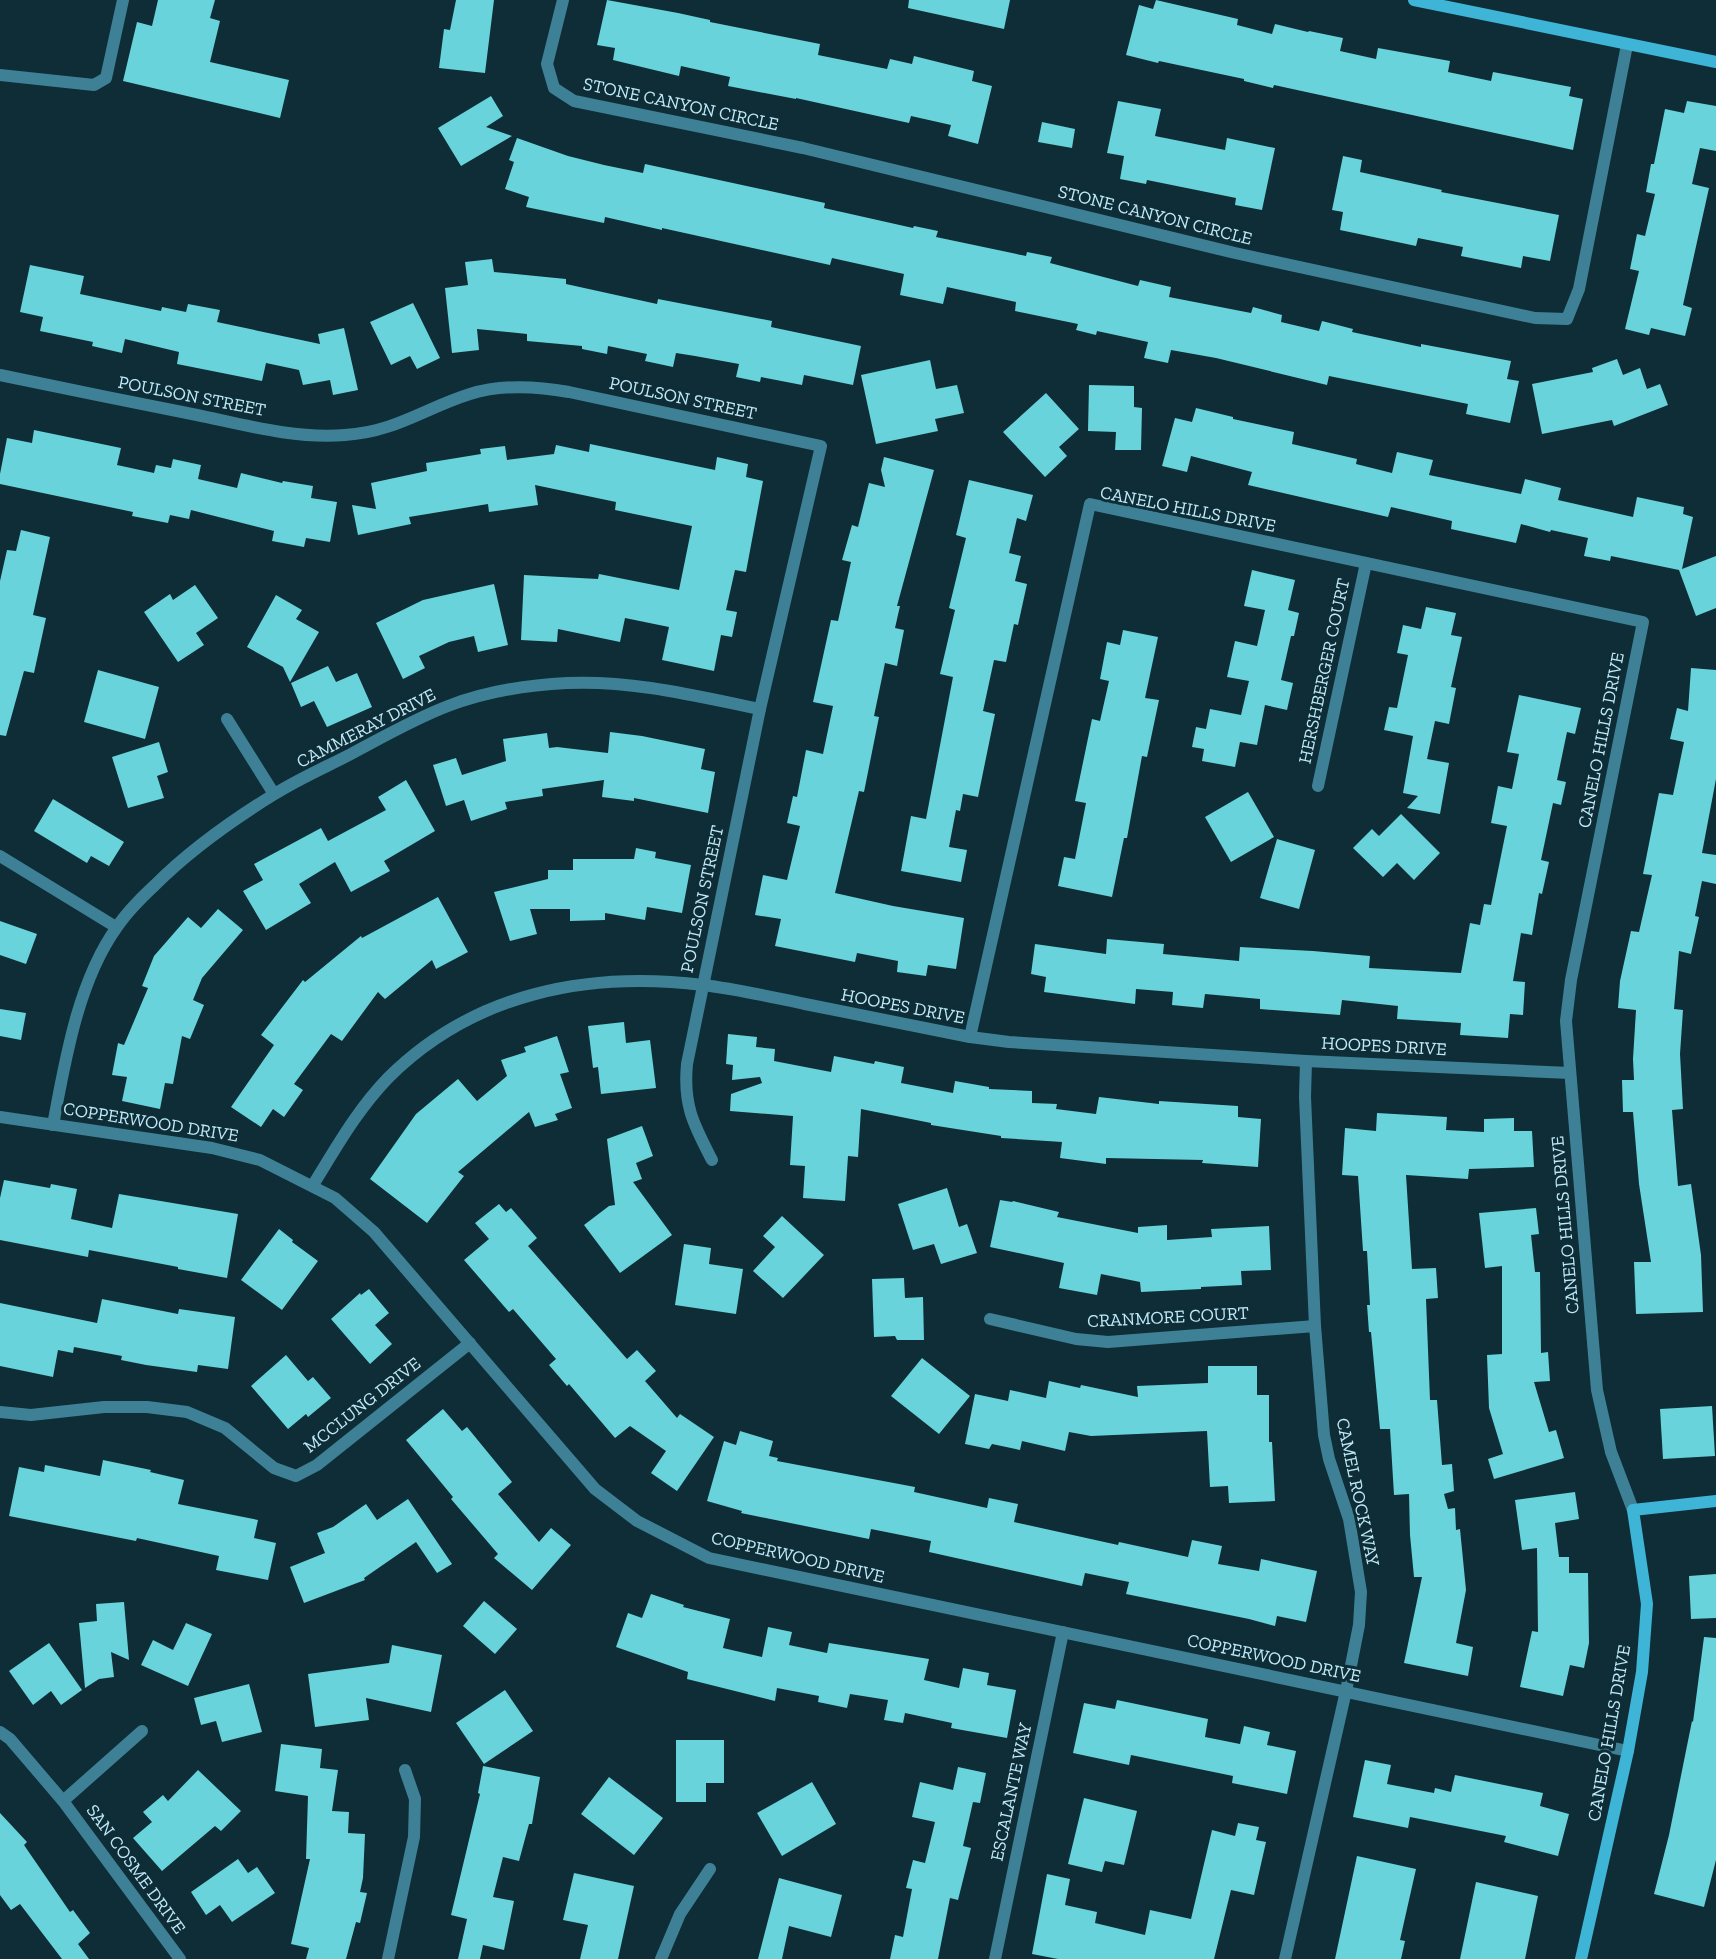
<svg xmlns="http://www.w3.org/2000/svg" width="1716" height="1959" font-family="'Zilla Slab',serif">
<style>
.building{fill:#68d3da}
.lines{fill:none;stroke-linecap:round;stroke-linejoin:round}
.lane{stroke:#3e8197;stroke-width:12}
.street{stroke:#3e8197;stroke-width:12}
.secondary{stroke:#3eb4d6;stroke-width:12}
.labels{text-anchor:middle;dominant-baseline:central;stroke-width:6;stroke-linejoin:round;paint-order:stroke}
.street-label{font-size:18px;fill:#bfeaf9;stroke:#0e2d36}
</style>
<rect width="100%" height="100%" fill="#0e2d36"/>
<g class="building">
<path d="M158 0H215L210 18 220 21 210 62 289 80 280 118 123 81 137 22 152 26Z"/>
<path d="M456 0H494L485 73 439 68 444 29 450 30Z"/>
<path d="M607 0 678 13 710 20V22L820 44 818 55 887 69 890 59 912 64 914 56 974 71 972 81 992 86 978 144 948 136 951 125 911 116 909 123 796 98V99L728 86 730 77 681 66 679 76 613 60 615 48 597 45Z"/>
<path d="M909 0H1010L1004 29 908 8Z"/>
<path d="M1156 0 1238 19 1237 25 1272 34 1275 24 1308 32 1309 31 1343 38 1340 51 1376 59 1378 48 1450 61 1448 72 1491 81 1493 72 1571 87 1569 96 1583 99 1573 150 1274 85 1273 88 1244 81V79L1159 61 1158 63 1126 55 1139 5 1153 9Z"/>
<path d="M491 96 503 116 486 127 512 136 461 166 438 128Z"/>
<path d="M1118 101 1161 109 1155 136 1225 150 1227 138 1275 148 1262 210 1235 205 1236 198 1147 180 1146 184 1120 179 1124 156 1107 153Z"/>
<path d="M1687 101 1716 106V151L1700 148 1692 184 1709 188 1683 305 1692 308 1685 336 1651 328 1649 335 1625 329 1639 271 1630 269 1637 234 1645 236 1655 194 1646 192 1651 164H1654L1665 109 1684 113Z"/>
<path d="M1042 122 1075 129 1072 148 1038 142Z"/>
<path d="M517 138 568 156 604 165 643 173 645 164 825 203 824 208 913 228 914 226 938 231 936 237 1026 256 1027 252 1052 257 1050 263 1138 286 1140 280 1171 287 1169 297 1251 313 1253 307 1282 315 1281 322 1319 331 1322 321 1353 329 1352 332 1421 347V344L1511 361 1507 379 1519 381 1510 423 1466 414 1468 404 1329 376 1327 385 1216 358 1171 350 1168 363 1144 358 1148 342 1097 331 1096 335 1076 330 1078 324 1015 311 1016 302 947 287 943 304 900 295 904 274 832 258 830 265 662 228V230L605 217 604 223 526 207 529 197 505 189 514 162 509 160Z"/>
<path d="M1343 156 1362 160 1360 172 1442 190 1441 192 1559 215 1550 261 1523 256 1521 268 1461 256 1463 247 1418 238 1416 246 1340 230 1343 212 1332 210Z"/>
<path d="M492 259 494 272 566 279V284L657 304 658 299 772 321 771 327 861 346 853 385 804 375 802 385 761 377 760 382 736 377 739 364 695 356 676 353 673 367 645 361 647 354 608 346 607 354 582 349V346L527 341V334L477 329 479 350 452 353 445 288 468 285 465 262Z"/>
<path d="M30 265 84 276 80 294 161 311 162 307 186 312 188 304 220 310 217 322 320 344 318 334 344 328 358 390 333 395 330 380 303 385 299 370 266 363 262 381 177 364 179 352 125 339 122 353 92 346 93 342 40 331 43 317 20 312Z"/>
<path d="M413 303 440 358 417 369 410 356 391 365 370 322Z"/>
<path d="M1617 359 1623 375 1640 368 1647 389 1660 384 1668 405 1614 426 1612 420 1542 434 1532 384 1593 372 1592 368Z"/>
<path d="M930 360 936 389 957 385 964 413 935 419 938 431 876 444 861 375Z"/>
<path d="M1089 385 1134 386V407L1142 408 1141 450H1115L1116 432 1088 431Z"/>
<path d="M1046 393 1079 429 1059 447 1067 456 1045 477 1003 432Z"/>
<path d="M1196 408 1233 417V419L1294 432 1292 444 1357 459 1356 464 1392 473 1397 452 1433 460 1429 475 1521 494 1525 479 1561 488 1558 500 1633 517 1637 497 1684 507 1683 514 1693 517 1682 569 1716 556V608L1696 616 1679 570 1611 556 1610 561 1584 556 1588 538 1551 530 1550 532 1521 524 1516 543 1451 529 1452 521 1391 507 1388 517 1248 485 1252 472 1191 456 1187 472 1162 466 1175 418 1192 422Z"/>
<path d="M34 430 121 448 117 465 154 473 156 465 171 468 173 459 201 465 198 479 237 488 241 473 282 483 283 481 313 486 311 498 337 502 330 542 306 538 304 547 272 541 274 531 191 510 189 519 170 515 168 523 132 516 133 512 0 484V474L7 438 32 443Z"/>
<path d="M590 444 715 470 717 457 748 464 746 477 763 481 746 572 735 570 726 610 737 612 732 637 721 635 714 671 662 660 669 627 625 618 620 642 558 629 557 642 521 640 524 575 598 579 599 574 679 590 692 526 615 510 616 502 535 485 538 505 489 512 488 504 409 517 411 524 358 535 352 505 376 509 371 483 427 471 426 463 481 454 480 449 505 446 507 460 554 454 556 445 589 452Z"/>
<path d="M884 457 934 470 897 606H900L895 628 904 630 897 666 885 663 874 716 879 717 864 792 859 791 835 893 893 906 964 918 956 969 928 965 926 976 897 972 898 961 857 953 855 962 775 946 781 919 755 915 763 875 787 880 800 826 787 823 793 796 797 797 806 750 823 754 833 706 813 702 831 620 838 621 851 562 842 560 852 525 858 527 869 483 885 487 881 470Z"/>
<path d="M969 480 1033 495 1026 521 1017 518 1009 553 1021 556 1015 581 1027 584 1018 625 1014 624 1006 662 994 660 983 711 995 714 978 797 963 794 960 811 956 810 949 847 967 850 961 882 901 871 911 816 926 819 953 677 940 674 955 610 949 608 966 538 956 535Z"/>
<path d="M21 530 50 537 33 615 46 618 34 673 24 671 6 736 0 735V581L7 550 16 551Z"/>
<path d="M1252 570 1295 580 1288 610 1299 613 1294 636H1291L1281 680 1293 683 1287 710 1265 705 1257 745 1240 742 1235 767 1202 761 1204 749 1192 747 1196 727 1206 729 1210 709 1241 715 1249 681 1227 677 1235 641 1257 646 1265 610 1244 606Z"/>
<path d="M494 584 508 645 478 652 474 636 449 642 419 656 425 668 403 679 376 623 423 600Z"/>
<path d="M195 585 218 618 196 633 204 645 178 662 144 612 170 594 173 600Z"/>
<path d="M276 595 302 610 296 619 319 632 290 682 283 667 247 647Z"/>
<path d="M1426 607 1456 613 1451 635 1462 637 1451 687 1456 688 1449 724 1435 721 1427 759 1449 763 1440 814 1407 808 1418 796 1403 793 1413 736 1384 730 1389 707 1397 708 1408 655 1397 653 1403 625 1421 629Z"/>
<path d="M1123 630 1158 637 1145 698 1159 700 1147 757 1142 756 1127 838H1124L1112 897 1058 886 1064 857 1075 859 1086 803 1075 801 1092 719 1100 721 1109 681 1100 679 1107 642 1120 645Z"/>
<path d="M328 666 336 682 357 673 372 707 327 727 314 701 301 707 291 683Z"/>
<path d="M1691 668 1716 670V779L1702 853 1716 855V884L1702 881 1695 916 1699 917 1691 954 1679 951 1674 1009 1683 1010 1680 1054 1683 1109 1672 1110 1678 1186 1691 1184 1701 1255 1703 1312 1636 1314 1634 1262H1651L1639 1184 1633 1112H1623L1622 1080H1634L1633 1059 1636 1010 1618 1008 1620 981 1631 931 1639 932 1652 875 1643 874 1659 793 1673 795 1684 742 1670 739 1677 708 1688 711Z"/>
<path d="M98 670 159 687 145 739 84 722Z"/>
<path d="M1519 695 1581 708 1575 734 1567 732 1557 780 1566 782 1561 805 1553 803 1541 860 1549 862 1542 894 1539 893 1532 935 1521 933 1513 981 1525 982 1523 1015 1510 1014 1508 1038 1460 1035 1461 1023 1397 1019 1398 1006 1342 1000 1340 1015 1260 1009V999L1205 994 1203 1008 1172 1005 1173 992 1136 989 1135 1004 1044 992 1046 977 1031 974 1035 944 1106 954 1107 939 1164 944 1163 954 1239 961 1240 947 1313 951 1370 956 1369 968 1461 973 1470 923 1480 925 1484 904 1491 905 1507 826 1491 823 1498 786 1512 789 1519 754 1507 752Z"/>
<path d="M610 732 642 736 705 749 701 769 715 772 708 813 634 798V801L602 797 604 780 542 789 543 796 505 802 507 809 471 821 464 800 446 806 433 765 456 758 462 775 506 761 503 739 547 733 549 748 557 747 608 753Z"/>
<path d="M159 742 168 772 157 776 164 798 128 808 112 757Z"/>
<path d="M406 780 435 831 384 861 390 871 351 892 335 862 299 884 311 903 266 930 243 891 263 880 254 864 321 828 328 841 386 810 378 797Z"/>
<path d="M1248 792 1274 837 1231 862 1205 817Z"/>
<path d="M53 799 124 842 109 866 91 856 87 863 34 831Z"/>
<path d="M1401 814 1440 853 1414 880 1397 863 1383 877 1353 848 1372 829 1379 836Z"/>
<path d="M1277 839 1315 850 1299 909 1260 898Z"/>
<path d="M636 848 656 852 655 858 691 865 682 913 647 907 645 920 605 913V920L570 921V909H530L537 934 510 941 494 892 548 879V870H573V859H634Z"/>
<path d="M438 897 468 952 436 969 432 960 385 999 378 992 342 1041 331 1034 294 1084 303 1090 284 1117 273 1109 261 1127 231 1107 274 1045 261 1035 303 980 305 982 361 936 362 938Z"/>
<path d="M218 909 243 930 202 978 193 1000 204 1005 190 1039 182 1036 173 1084 165 1083 160 1109 122 1101 127 1077 112 1075 118 1043 124 1045 148 988 142 986 154 956 188 917 201 928Z"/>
<path d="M0 921 37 934 26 964 0 955Z"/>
<path d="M0 1009 26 1013 21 1040 0 1036Z"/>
<path d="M624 1022 626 1043 650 1040 656 1088 601 1094 598 1067 593 1068 588 1026Z"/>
<path d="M728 1034 757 1037 756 1047 775 1049 774 1061 831 1072 834 1056 874 1064 875 1061 904 1067 901 1083 953 1093 955 1081 989 1087V1089L1032 1091V1103L1057 1104 1056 1109 1096 1114 1099 1097 1159 1104V1101L1238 1106V1117L1261 1119 1258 1167 1202 1163 1203 1160 1106 1158V1164L1060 1158 1062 1142 1001 1138V1136L931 1125V1123L861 1109 858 1157 848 1156 845 1201 803 1198 805 1166 790 1165 793 1116 730 1111 731 1094 762 1083 760 1077 732 1080 733 1065 726 1064Z"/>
<path d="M557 1036 569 1072 560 1074 572 1108 555 1114 558 1120 535 1127 529 1112 458 1172 464 1176 427 1223 370 1179 416 1114 458 1079 477 1101 507 1076 501 1060 526 1052 524 1047Z"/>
<path d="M1377 1113 1447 1117 1446 1130 1484 1132V1119L1514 1118V1131H1532L1534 1167 1469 1169 1468 1179 1406 1175 1412 1269 1436 1268 1438 1298 1426 1299 1430 1400H1437L1442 1465 1452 1464 1454 1491 1444 1494 1448 1509 1455 1508 1456 1530 1460 1529 1466 1590 1456 1643 1473 1647 1468 1676 1404 1663 1422 1577H1414L1410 1535 1409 1494 1394 1495 1390 1429H1380L1371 1332H1369L1367 1305H1370L1367 1251H1363L1358 1176 1342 1175 1345 1128 1376 1131Z"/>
<path d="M642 1126 653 1156 636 1163 642 1179 633 1182 672 1235 620 1273 584 1225 609 1206 615 1205 607 1139Z"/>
<path d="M4 1180 50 1188 51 1184 77 1189 71 1219 112 1228 119 1194 238 1214 227 1278 178 1269V1267L89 1250 88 1257 0 1240V1198Z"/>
<path d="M947 1188 959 1227 967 1224 977 1253 941 1264 934 1244 913 1250 898 1204Z"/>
<path d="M1000 1200 1012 1202 1013 1201 1059 1212 1057 1217 1138 1233V1227L1167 1225V1240L1212 1237 1211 1229 1269 1226 1271 1270 1241 1271 1242 1285 1201 1287V1289L1141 1292 1140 1282 1101 1274 1097 1295 1059 1288 1064 1263 990 1247Z"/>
<path d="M499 1204 506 1212 511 1208 537 1238 528 1246 627 1359 637 1350 656 1371 645 1381 677 1418 680 1414 714 1437 677 1491 651 1473 666 1451 630 1426 615 1438 569 1384 567 1386 549 1365 556 1359 513 1309 509 1312 464 1260 489 1239 475 1223Z"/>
<path d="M1536 1208 1539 1234 1531 1235 1535 1272H1540L1541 1353 1548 1352 1550 1381 1534 1382 1549 1432 1556 1430 1564 1458 1494 1479 1488 1459 1503 1454 1489 1408 1487 1355 1502 1354V1266L1485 1268 1479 1213Z"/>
<path d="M782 1216 824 1255 783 1298 753 1271 775 1247 763 1236Z"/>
<path d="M279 1229 293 1240 292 1242 318 1261 282 1310 241 1280Z"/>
<path d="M684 1244 711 1248 709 1264 743 1269 736 1314 675 1305Z"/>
<path d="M904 1278 905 1298 923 1297 924 1340H897L895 1336 874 1337 872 1279Z"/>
<path d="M369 1289 389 1313 375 1325 392 1344 370 1364 331 1319 360 1293 361 1295Z"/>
<path d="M102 1299 178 1314 179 1309 235 1317 228 1369 198 1365 197 1372 146 1365 121 1360 122 1356 74 1347 73 1353 58 1350 53 1377 0 1366V1303L97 1323Z"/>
<path d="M286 1355 308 1381 313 1377 331 1398 308 1417 306 1414 288 1429 251 1386Z"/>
<path d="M922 1358 970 1396 939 1434 891 1396Z"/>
<path d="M1208 1366H1257V1395H1269V1442H1272L1275 1501 1229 1503 1228 1486 1210 1487 1207 1431 1091 1436 1069 1432 1065 1451 1022 1441 1020 1450 992 1444 989 1449 965 1444 975 1394 1008 1401 1010 1390 1046 1398 1049 1381 1080 1388 1081 1385 1138 1397 1137 1386 1208 1383Z"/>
<path d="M1712 1406 1715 1456 1663 1459 1660 1409Z"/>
<path d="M443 1409 462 1431 467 1427 512 1482 498 1494 539 1542 551 1528 571 1545 532 1590 494 1558 498 1554 451 1499 453 1497 406 1440Z"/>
<path d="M740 1431 773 1441 769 1456 778 1458 777 1461 915 1487 914 1492 987 1508 989 1498 1018 1504 1014 1522 1118 1545 1119 1542 1188 1557 1192 1540 1222 1546 1218 1564 1259 1571 1261 1559 1317 1571 1306 1622 1277 1616 1275 1626 1249 1619 1126 1594 1129 1582 1085 1573 1082 1586 929 1552 931 1541 871 1529 869 1539 741 1513 742 1511 707 1501 724 1441 736 1445Z"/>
<path d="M103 1460 151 1470 150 1472 184 1480 178 1504 258 1520 254 1538 276 1543 268 1580 216 1570 219 1556 137 1538 136 1541 9 1516 19 1467 44 1472 45 1465 100 1476Z"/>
<path d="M1575 1492 1579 1519 1555 1523 1559 1557H1569V1573H1588L1589 1643 1584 1668 1570 1665 1563 1696 1520 1687 1532 1631 1538 1632 1537 1548 1522 1550 1515 1500Z"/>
<path d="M408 1499 452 1564 437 1573 416 1542 364 1578 365 1580 304 1603 290 1567 325 1553 317 1533 333 1527 366 1504 377 1520Z"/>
<path d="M1716 1574V1618L1691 1619 1689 1576Z"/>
<path d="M651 1594 684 1605 683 1607 730 1619 723 1648 762 1657 768 1627 792 1632 789 1645 827 1653 829 1643 929 1659 924 1680 959 1688 963 1668 989 1673 987 1685 1016 1690 1007 1738 951 1728 952 1723 905 1713 903 1723 884 1720 888 1700 850 1694 847 1708 818 1702 819 1696 777 1688 775 1701 687 1679 688 1672 616 1647 628 1613 642 1618Z"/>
<path d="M484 1601 517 1629 495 1654 463 1626Z"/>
<path d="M124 1602 129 1660 111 1652 114 1677 99 1679 85 1688 79 1623 97 1621 96 1604Z"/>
<path d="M186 1623 212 1634 188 1686 141 1665 153 1640 173 1650Z"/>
<path d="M1704 1637 1716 1638V1860L1704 1907 1654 1894 1669 1835 1692 1721 1693 1722Z"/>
<path d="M49 1643 82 1690 61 1705 51 1691 33 1705 9 1671Z"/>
<path d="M392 1645 442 1655 431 1712 366 1698 369 1720 315 1727 308 1674 389 1663Z"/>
<path d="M249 1684 262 1732 222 1742 216 1721 201 1725 194 1698Z"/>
<path d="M505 1690 533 1731 484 1764 456 1723Z"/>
<path d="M1117 1700 1208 1719 1205 1737 1240 1744 1244 1726 1270 1732 1267 1745 1296 1751 1287 1794 1232 1783 1233 1776 1131 1755 1129 1765 1073 1753 1084 1703 1115 1709Z"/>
<path d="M676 1740H724V1783H706V1802H676Z"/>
<path d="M281 1744 322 1749 320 1768 338 1770 332 1811 349 1812 348 1833 365 1834 363 1878 360 1892 367 1893 360 1923 356 1922 346 1959H306L309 1948 291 1944 310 1859H306L308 1796 275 1791Z"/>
<path d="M1365 1760 1391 1765 1387 1784 1434 1793 1435 1788 1451 1792 1455 1775 1543 1793 1540 1806 1569 1814 1558 1856 1504 1842 1506 1836 1410 1817 1408 1828 1353 1817Z"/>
<path d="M483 1766 540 1777 532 1824H529L519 1861 503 1857 493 1897 514 1901 504 1950 483 1945 480 1959H458L467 1919 451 1915 480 1794 478 1793Z"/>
<path d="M958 1767 986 1773 980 1803 973 1802 963 1846 971 1848 958 1900 950 1898 938 1959H890L895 1935 903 1937 912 1889 906 1888 913 1860 925 1863 935 1822 912 1817 920 1782 953 1790Z"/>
<path d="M198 1770 241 1811 221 1831 215 1826 162 1871 133 1838 152 1822 143 1812 163 1795 168 1801Z"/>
<path d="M609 1777 663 1818 634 1855 581 1814Z"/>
<path d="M812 1782 836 1824 782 1856 757 1813Z"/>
<path d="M1084 1798 1137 1811 1124 1865 1105 1861 1102 1872 1068 1864Z"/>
<path d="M0 1813 27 1842 24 1845 70 1912 73 1910 90 1933 78 1944 89 1959H62L20 1904 11 1910 0 1895Z"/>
<path d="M1238 1823 1259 1827 1256 1840 1266 1842 1254 1895 1231 1890 1214 1959H1058L1032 1954 1047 1874 1070 1879 1065 1905 1097 1912 1095 1923 1145 1935 1150 1910 1191 1919 1212 1830 1235 1836Z"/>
<path d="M1357 1856 1416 1869 1400 1940 1405 1941 1401 1959H1335Z"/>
<path d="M238 1859 248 1873 257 1867 275 1893 232 1922 220 1905 206 1915 191 1892Z"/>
<path d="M574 1873 634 1886 618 1959H580L588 1925 563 1920Z"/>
<path d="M779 1878 842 1895 831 1937 789 1926 782 1959H758Z"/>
<path d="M1476 1882 1538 1896 1525 1959H1460Z"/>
</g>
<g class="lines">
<path class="lane" d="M0 75 94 85 106 78 123 0"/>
<g class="street">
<path d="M563 0 547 64 554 88 574 101 803 148 1235 253 1535 318 1567 319 1579 289 1627 45"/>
<path d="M0 375C66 389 131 402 197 415 245 425 295 439 345 435 395 432 425 408 470 394 502 384 536 386 569 392L821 446 760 709 687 1064C683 1106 694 1125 712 1160"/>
<path d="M227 719 274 794"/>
<path d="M1318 786 1366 563"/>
<path d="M0 856 116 927"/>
<path d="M970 1037 1090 504 1643 622 1571 980 1566 1021 1597 1390 1611 1452 1633 1510"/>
<path d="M0 1117 212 1148 260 1160 335 1198 374 1232 595 1489 637 1521 709 1558 1628 1751"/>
<path d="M53 1125C65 1061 78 981 117 927 127 912 141 898 155 885 190 850 231 821 273 795 298 779 326 767 351 754 383 737 414 719 448 706 484 692 528 685 567 683 632 680 696 696 760 709"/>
<path d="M313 1185C336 1148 357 1110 388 1078 473 993 587 971 703 985 737 989 771 997 805 1004 860 1015 915 1026 970 1037L1009 1042 1306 1061 1570 1073"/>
<path d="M990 1319 1076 1339 1108 1342 1315 1326"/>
<path d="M0 1412 31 1415 104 1407H147L187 1412 225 1428 274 1468 296 1476 317 1465 470 1343"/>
<path d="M0 1732 10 1739 63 1801 180 1959"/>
<path d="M63 1801 142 1731"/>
<path d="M388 1959 414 1837 415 1799 405 1770"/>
<path d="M661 1959 680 1914 710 1869"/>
<path d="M995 1959 1063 1632"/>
<path d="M1285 1959 1346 1691 1359 1625 1361 1592 1349 1519 1329 1459 1324 1435 1315 1326 1305 1097 1306 1061"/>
</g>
<g class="secondary">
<path d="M1414 0 1716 62"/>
<path d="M1581 1959 1628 1751 1642 1672 1647 1604 1633 1510 1716 1501"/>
</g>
</g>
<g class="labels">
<g class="street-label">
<text transform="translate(681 104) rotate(12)">STONE CANYON CIRCLE</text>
<text transform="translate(1155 215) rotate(14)">STONE CANYON CIRCLE</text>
<text transform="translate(192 396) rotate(11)">POULSON STREET</text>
<text transform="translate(683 398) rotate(12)">POULSON STREET</text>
<text transform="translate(1188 509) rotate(11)">CANELO HILLS DRIVE</text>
<text transform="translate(1324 671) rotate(-78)">HERSHBERGER COURT</text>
<text transform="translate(366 728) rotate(-27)">CAMMERAY DRIVE</text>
<text transform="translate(1601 740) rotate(-79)">CANELO HILLS DRIVE</text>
<text transform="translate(702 899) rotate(-78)">POULSON STREET</text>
<text transform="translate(903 1006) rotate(11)">HOOPES DRIVE</text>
<text transform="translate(1384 1046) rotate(3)">HOOPES DRIVE</text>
<text transform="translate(151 1122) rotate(9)">COPPERWOOD DRIVE</text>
<text transform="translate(1565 1225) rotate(-95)">CANELO HILLS DRIVE</text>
<text transform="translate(1168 1317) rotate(-3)">CRANMORE COURT</text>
<text transform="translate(362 1405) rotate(-38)">MCCLUNG DRIVE</text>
<text transform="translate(1358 1492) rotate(78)">CAMEL ROCK WAY</text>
<text transform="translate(798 1557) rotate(13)">COPPERWOOD DRIVE</text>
<text transform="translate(1274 1658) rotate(12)">COPPERWOOD DRIVE</text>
<text transform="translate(1609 1733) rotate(-80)">CANELO HILLS DRIVE</text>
<text transform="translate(1011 1792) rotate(-78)">ESCALANTE WAY</text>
<text transform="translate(136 1869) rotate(54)">SAN COSME DRIVE</text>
</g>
</g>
</svg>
